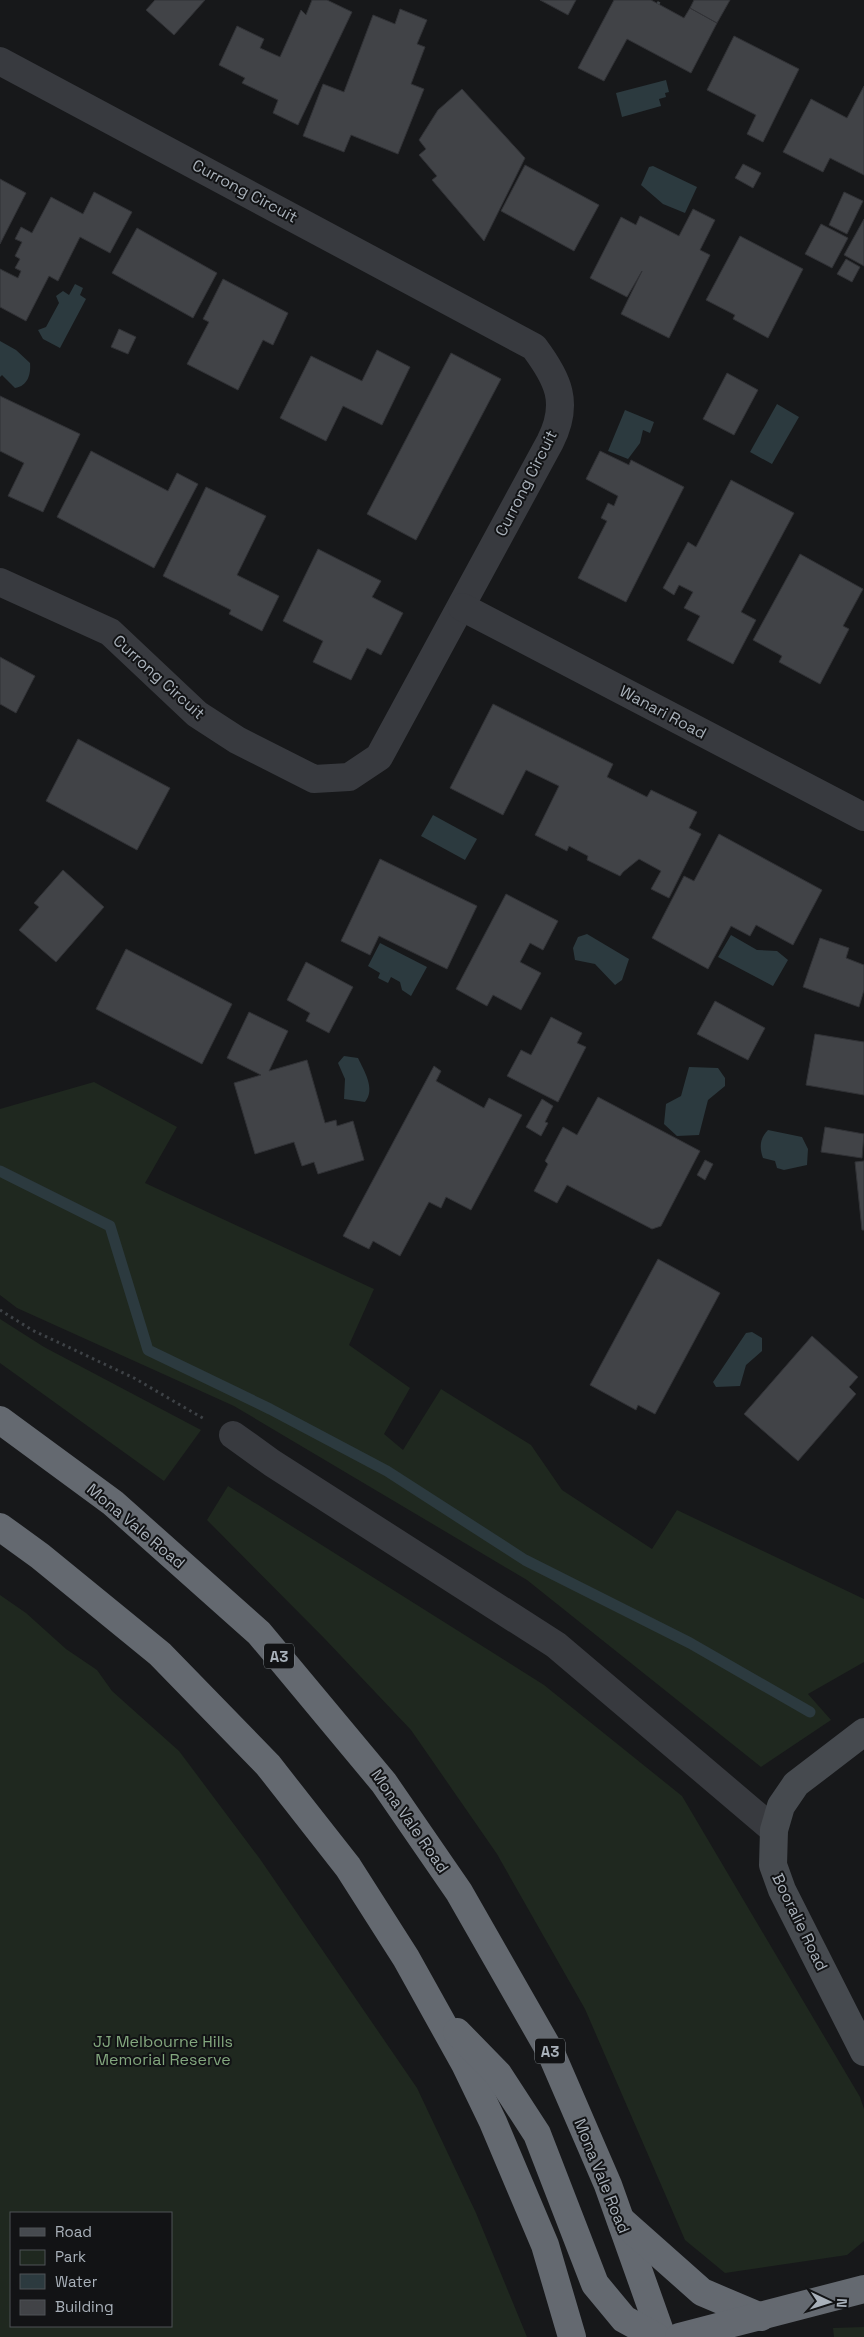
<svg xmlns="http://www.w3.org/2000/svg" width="864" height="2337" font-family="'Space Grotesk',sans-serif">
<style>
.green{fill:#1f281f;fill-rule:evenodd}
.water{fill:#2c3a3f}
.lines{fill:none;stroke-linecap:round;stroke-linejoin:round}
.stream{stroke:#2c3a3f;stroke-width:11}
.building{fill:#414347;stroke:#313236}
.path{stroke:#3e4246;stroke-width:3;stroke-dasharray:2.5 4;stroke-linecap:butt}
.street{stroke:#383a3f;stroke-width:28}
.secondary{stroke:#464a4f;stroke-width:28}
.highway{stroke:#646970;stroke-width:28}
.labels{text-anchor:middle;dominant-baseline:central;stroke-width:4;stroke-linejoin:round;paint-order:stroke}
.shield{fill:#121315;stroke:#7c8288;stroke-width:1}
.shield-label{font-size:15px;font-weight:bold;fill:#a9b1ba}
.street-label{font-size:16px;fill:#a9b1ba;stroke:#121315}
.park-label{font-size:16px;fill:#83a77e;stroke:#121315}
</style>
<rect width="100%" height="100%" fill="#17181a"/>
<g class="green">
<path d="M94 1082 177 1127 145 1183 374 1289 349 1345 410 1388 384 1434 403 1450 441 1389 531 1445 562 1490 652 1549 677 1510 864 1599V1662L808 1694 831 1720 761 1767 527 1580 234 1406 17 1308 0 1295V1109Z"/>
<path d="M0 1319 44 1347 201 1430 164 1481 0 1363Z"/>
<path d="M228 1486 544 1685 682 1796 860 2097 864 2109V2241L847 2255 725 2273 685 2240 585 2009 497 1854 411 1730 325 1639 207 1520Z"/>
<path d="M0 1595 26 1613 66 1649 97 1670 112 1691 179 1751 260 1859 417 2088 476 2213 527 2337H0ZM11 2213H171V2326H11Z"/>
<path d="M864 2327V2337H834L833 2328Z"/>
</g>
<g class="water">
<path d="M666 80 669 92 665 93 666 97 659 99 661 106 622 117 616 93Z"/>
<path d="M653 166 697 187 685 213 663 204 641 185 649 167Z"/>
<path d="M75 284 83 288 80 295 86 299 60 348 43 339 38 330 46 327 59 303 56 296 63 291 69 295Z"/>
<path d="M0 341 16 350 30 363C31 374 28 386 15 388L2 375 0 377Z"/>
<path d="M777 404 799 417 772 464 750 452Z"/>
<path d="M625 410 654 422 650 433 643 430 640 443 628 459 608 451Z"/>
<path d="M433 815 477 839 465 860 421 836Z"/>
<path d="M587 934 629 959 622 980 615 985 595 964 575 960 573 948 578 937Z"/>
<path d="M731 935 757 950 777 951 788 960 773 986 718 957Z"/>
<path d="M380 943 427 967 411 996 402 990 400 982 391 977 388 983 378 978 380 973 368 966Z"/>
<path d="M344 1056 358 1058C364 1071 376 1089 365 1102L344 1099 345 1079 338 1063Z"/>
<path d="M689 1067 718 1068 725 1078V1086L708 1100 699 1135 677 1136 664 1124 666 1104 681 1096Z"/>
<path d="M768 1130 802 1137 808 1149 807 1165 784 1170 777 1168 775 1161 763 1158C759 1147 760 1138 768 1130Z"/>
<path d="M752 1332 762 1338V1351L746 1365 740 1386 716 1387 713 1382 746 1333Z"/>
</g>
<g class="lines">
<path class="stream" d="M0 1171 110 1226 148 1350 270 1409 387 1471 525 1560 690 1643 810 1712"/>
</g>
<g class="building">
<path d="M155 0H205L174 35 146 10Z"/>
<path d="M312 0H327L352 12 298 125 273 113 278 100 242 83 245 78 219 65 237 26 264 39 260 48 280 57 301 10 306 15Z"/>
<path d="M540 0H576L568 15Z"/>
<path d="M614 0H651L684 18 690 8 717 23 691 73 627 39 604 81 578 68Z"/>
<path d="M694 0H730L717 23 690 8Z"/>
<path d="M400 9 427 20 417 44 425 47 411 84 424 89 398 154 351 135 344 152 303 136 323 84 344 92 373 15 395 24Z"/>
<path d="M734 36 799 69 763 142 747 134 756 115 707 90Z"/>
<path d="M864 86V175L830 158 823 172 783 152 811 99 847 118Z"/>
<path d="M462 89 525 158 484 241 432 180 437 176 419 155 426 149 419 140 438 110Z"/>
<path d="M743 164 761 173 753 188 735 178Z"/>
<path d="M525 165 599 205 574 251 501 211Z"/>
<path d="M0 179 26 193 0 244Z"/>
<path d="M94 192 132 212 110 253 80 237 58 281 49 276 26 321 0 307V269L18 278 21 271 15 268 20 259 15 256 22 242 15 239 21 227 32 233 51 197 83 214Z"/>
<path d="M844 192 863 201 847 234 829 225Z"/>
<path d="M693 209 715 220 700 250 710 255 669 338 621 314 642 271 627 297 590 278 621 217 636 225 640 216 679 236Z"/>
<path d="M864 219V266L844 255Z"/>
<path d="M821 224 848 238 832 268 805 254Z"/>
<path d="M137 228 217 273 193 318 112 273Z"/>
<path d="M740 236 803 269 768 338 733 319 735 315 706 300Z"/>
<path d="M846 259 860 267 852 282 837 274Z"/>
<path d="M223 279 288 313 273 345 263 340 238 390 187 364 209 322 203 319Z"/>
<path d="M119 329 136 337 128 354 111 347Z"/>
<path d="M377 350 410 367 382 425 343 406 326 441 280 418 311 356 362 381Z"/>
<path d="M451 353 501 379 416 540 367 514Z"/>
<path d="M727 373 758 390 734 435 703 419Z"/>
<path d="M0 396 80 434 43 512 8 496 24 463 0 451Z"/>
<path d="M91 451 168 491 177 473 198 484 154 568 57 517Z"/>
<path d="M600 451 629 465 631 460 684 487 626 602 578 578 607 521 601 518 608 503 614 506 618 496 586 479Z"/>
<path d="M731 480 794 513 741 612 756 620 733 664 687 640 700 616 684 608 693 592 679 585 674 595 663 588 688 542 696 547Z"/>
<path d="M206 487 266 516 237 575 279 596 262 631 229 614 231 610 163 576Z"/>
<path d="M318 549 381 581 372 597 403 613 381 655 367 648 351 680 313 662 323 641 283 621Z"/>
<path d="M800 554 863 589 843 626 849 629 820 684 779 662 782 656 753 640Z"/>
<path d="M0 657 35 676 16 713 0 704Z"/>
<path d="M493 704 613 764 607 777 647 797 651 790 697 812 689 828 701 834 669 898 651 889 661 871 639 859 623 872 620 876 587 860 588 856 569 846 567 851 535 835 559 786 526 770 503 815 450 788Z"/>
<path d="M78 739 170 788 137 850 46 801Z"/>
<path d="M719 834 822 890 793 945 756 925 750 936 731 926 708 969 652 938 684 876 694 881Z"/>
<path d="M380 859 477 906 447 969 379 936 370 955 341 941Z"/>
<path d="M63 870 104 907 56 962 19 930 39 907 34 903Z"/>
<path d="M506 894 558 921 543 950 530 943 520 962 541 973 521 1010 493 995 487 1006 456 989Z"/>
<path d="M820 938 849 948 846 958 864 965V990L859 1007 803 987Z"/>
<path d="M126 949 232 1004 202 1064 96 1009Z"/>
<path d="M306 962 353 987 329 1033 306 1021 310 1013 287 1000Z"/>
<path d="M715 1001 765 1028 748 1060 697 1034Z"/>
<path d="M249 1012 288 1031 269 1071 307 1060 325 1123 336 1120 337 1126 353 1121 364 1160 318 1174 314 1162 302 1166 294 1142 255 1154 234 1083 261 1075 227 1058Z"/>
<path d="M551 1017 582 1033 577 1043 586 1047 558 1102 507 1076 521 1050 531 1055Z"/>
<path d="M815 1034 864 1042V1095L806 1085Z"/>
<path d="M434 1066 441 1071 436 1081 484 1108 489 1098 522 1115 471 1210 446 1197 441 1208 429 1202 400 1256 373 1241 369 1249 343 1236Z"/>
<path d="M598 1097 700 1151 661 1226 652 1229 567 1185 557 1203 534 1191 548 1164 545 1161 563 1127 577 1135Z"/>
<path d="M542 1099 553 1106 545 1122 548 1123 541 1136 526 1127Z"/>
<path d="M825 1127 864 1134 862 1158 821 1152Z"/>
<path d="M705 1160 713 1164 705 1180 697 1175Z"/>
<path d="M864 1161V1230H862L855 1162Z"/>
<path d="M658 1259 720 1293 655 1414 638 1405 636 1410 590 1385Z"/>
<path d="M812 1336 858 1377 849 1387 856 1394 798 1461 744 1414Z"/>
</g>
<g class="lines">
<g class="path">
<path d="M658 4 660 0"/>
<path d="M0 1310 32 1330 134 1378 206 1420"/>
</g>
<g class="street">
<path d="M0 61 534 347C558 379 570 403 550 442L379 757 349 777 314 779 237 740 197 714 110 632 0 582"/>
<path d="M462 607 864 817"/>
<path d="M233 1435 272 1463 556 1645 774 1830"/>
</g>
<path class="secondary" d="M864 1732 796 1784 781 1806 774 1830 773 1865 782 1890 864 2052"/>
<g class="highway">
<path d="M0 1420 113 1503 259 1633 384 1783 459 1892 551 2053 608 2185 662 2337"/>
<path d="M0 1527 40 1556 160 1654 268 1765 348 1867 406 1958 465 2064 493 2122 545 2245 572 2337"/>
<path d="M457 2032 498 2074 537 2134 595 2284 624 2319 657 2337"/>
<path d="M622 2221 702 2292 761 2317"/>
<path d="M679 2337 864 2289"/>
</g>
</g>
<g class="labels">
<g class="shield">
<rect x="264" y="1643.5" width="30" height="25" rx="4"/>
<rect x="535" y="2038.5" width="30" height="25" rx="4"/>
</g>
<g class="shield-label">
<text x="279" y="1656">A3</text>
<text x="550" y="2051">A3</text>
</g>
<g class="street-label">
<text transform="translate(245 191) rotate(28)">Currong Circuit</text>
<text transform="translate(526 483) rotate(-63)">Currong Circuit</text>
<text transform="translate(159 677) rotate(42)">Currong Circuit</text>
<text transform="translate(663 712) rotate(28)">Wanari Road</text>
<text transform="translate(136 1526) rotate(40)">Mona Vale Road</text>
<text transform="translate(410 1821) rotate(55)">Mona Vale Road</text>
<text transform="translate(800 1922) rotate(64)">Booralie Road</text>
<text transform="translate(602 2176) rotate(68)">Mona Vale Road</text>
</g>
<g class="park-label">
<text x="163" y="2041">JJ Melbourne Hills<tspan x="163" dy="18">Memorial Reserve</tspan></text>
</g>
</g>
<rect x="10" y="2212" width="162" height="115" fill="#121315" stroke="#4e5257"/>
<rect x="20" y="2228" width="25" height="8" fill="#464a4f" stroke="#4e5257"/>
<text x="55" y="2237" font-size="15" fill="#a9b1ba">Road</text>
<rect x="20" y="2250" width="25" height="15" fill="#1f281f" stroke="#4e5257"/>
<text x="55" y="2262" font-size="15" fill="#a9b1ba">Park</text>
<rect x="20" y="2274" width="25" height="15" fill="#2c3a3f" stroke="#4e5257"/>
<text x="55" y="2287" font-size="15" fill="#a9b1ba">Water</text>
<rect x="20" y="2300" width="25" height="15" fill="#414347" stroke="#4e5257"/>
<text x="55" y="2312" font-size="15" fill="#a9b1ba">Building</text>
<g transform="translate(829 2302) rotate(94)" stroke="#121315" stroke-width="4" paint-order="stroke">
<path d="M0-4L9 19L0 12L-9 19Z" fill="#a9b1ba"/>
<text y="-8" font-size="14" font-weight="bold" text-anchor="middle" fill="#a9b1ba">N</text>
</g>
</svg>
